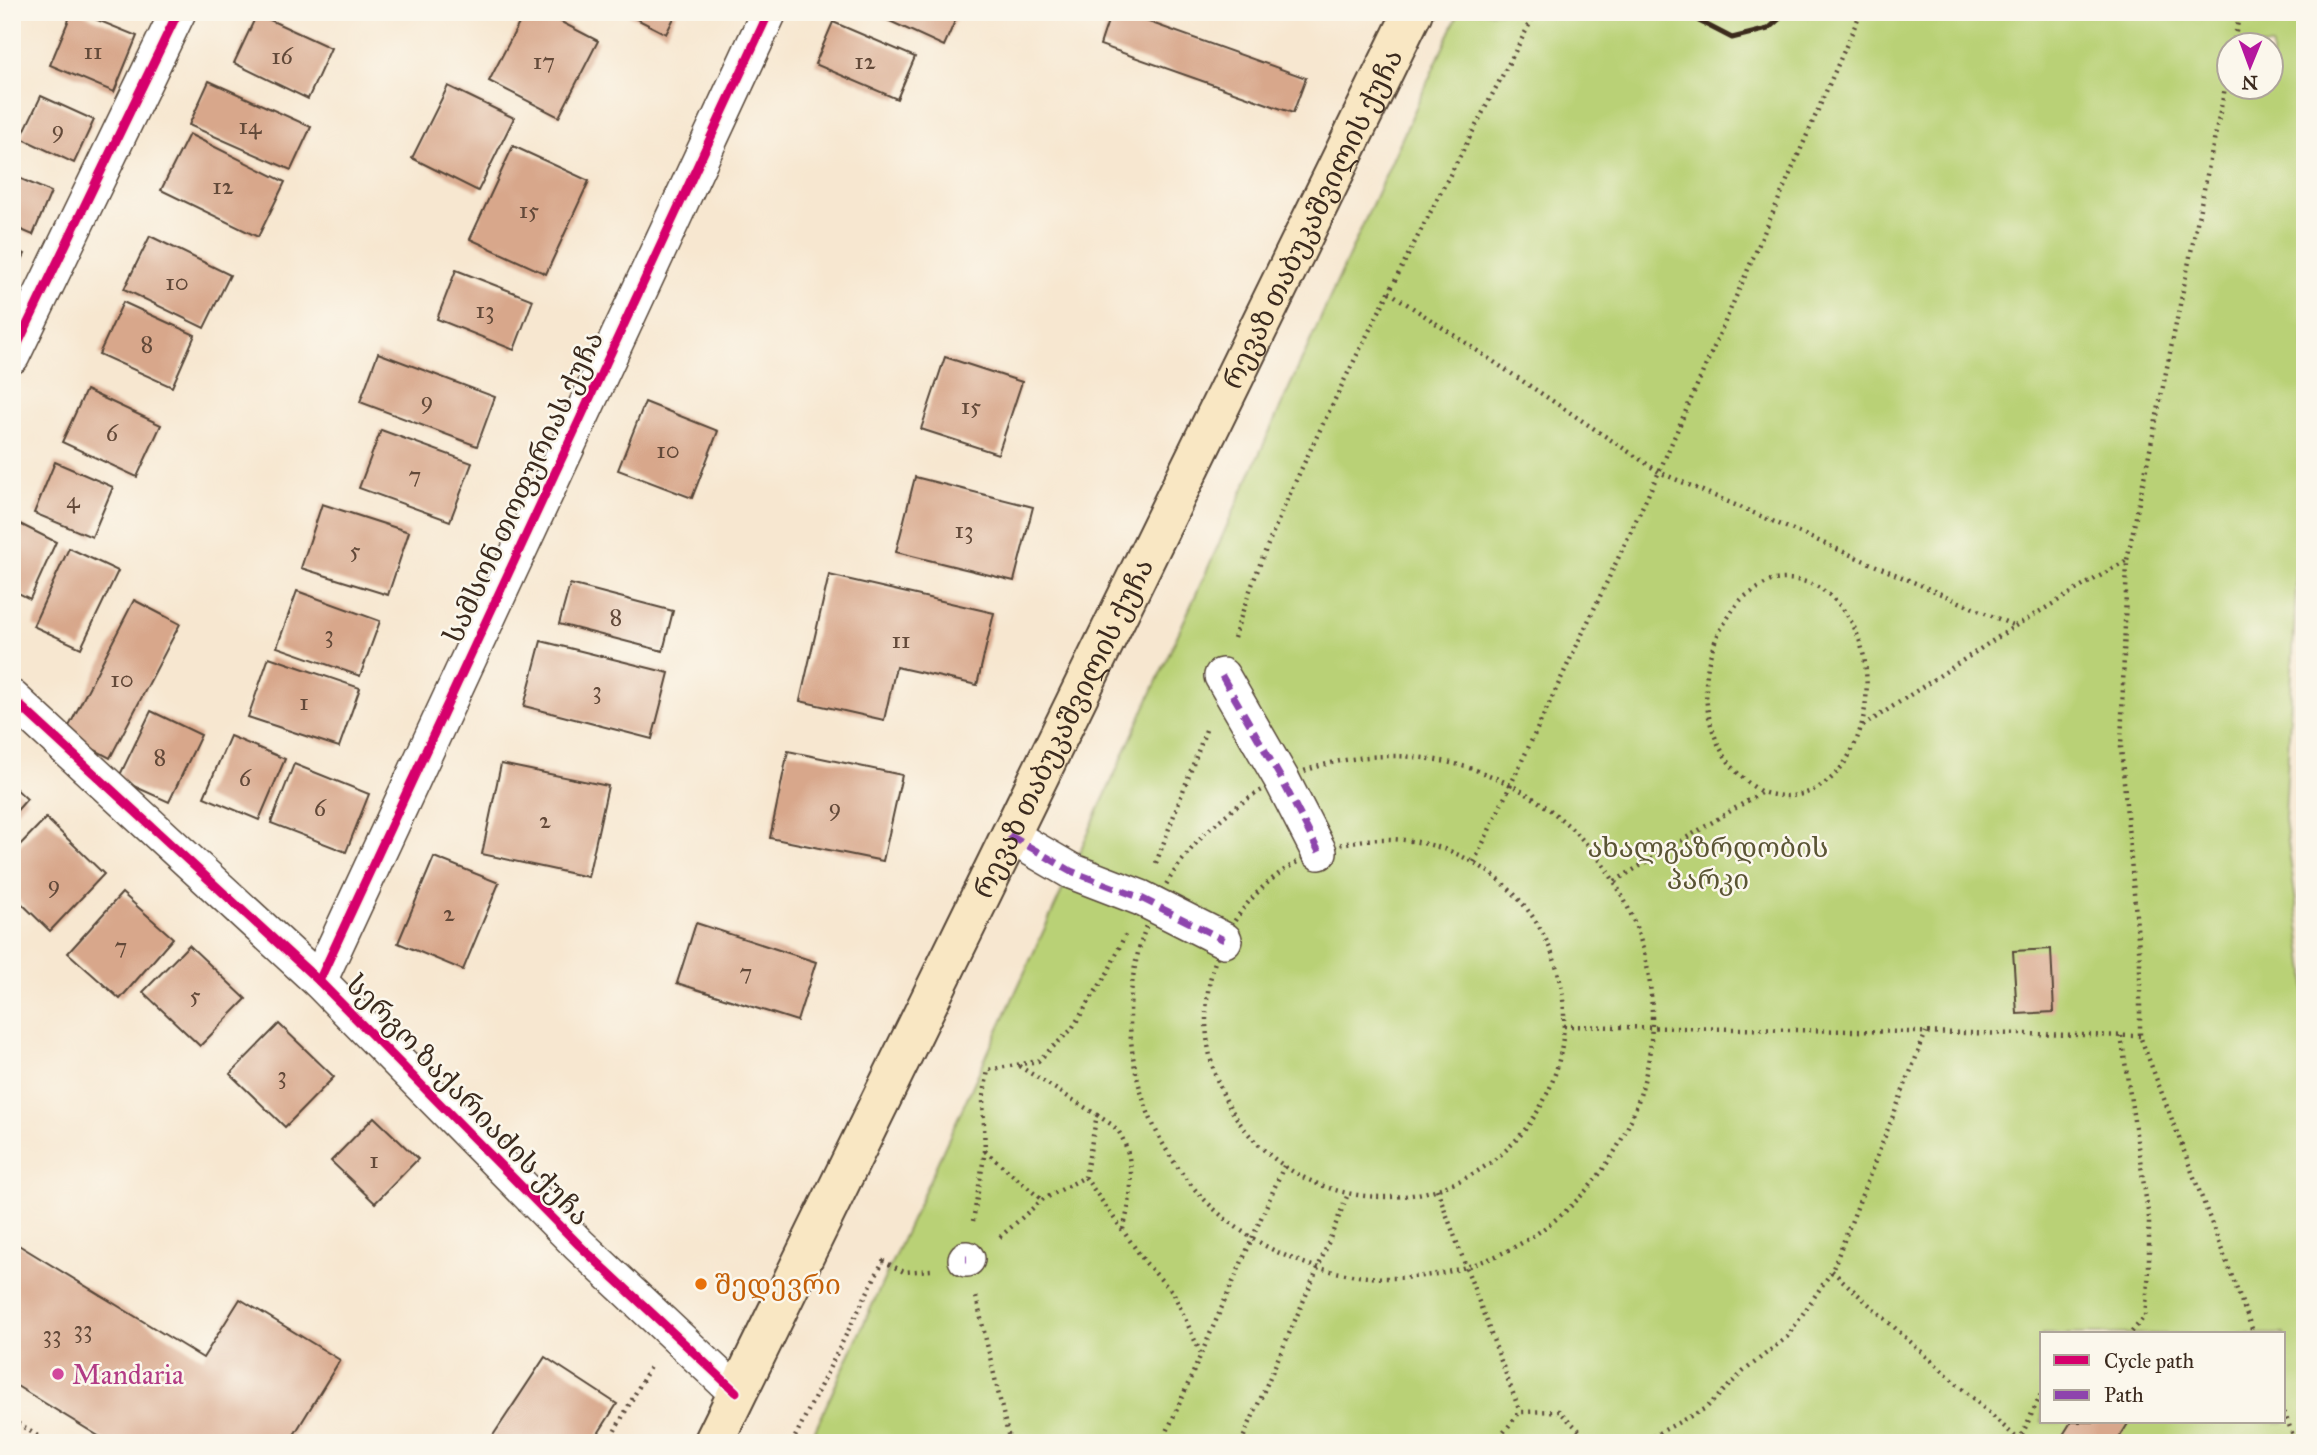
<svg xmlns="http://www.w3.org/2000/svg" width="2317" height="1455" font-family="'IM FELL Great Primer','Noto Serif Georgian',serif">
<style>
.green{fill:#b9d176;stroke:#7a7e4a;stroke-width:2;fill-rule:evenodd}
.building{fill:#d8a78b}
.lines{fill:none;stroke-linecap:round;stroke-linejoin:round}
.street-casing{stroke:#574639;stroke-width:38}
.secondary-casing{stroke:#574639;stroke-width:42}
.path{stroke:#574639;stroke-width:4.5;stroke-dasharray:2 5;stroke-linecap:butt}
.street{stroke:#fff;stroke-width:35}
.secondary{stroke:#f9e7c3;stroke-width:38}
.rail{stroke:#3b2a1e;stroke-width:5}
.quiet{stroke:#8e44ad;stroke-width:7;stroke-dasharray:14 7;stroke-linecap:butt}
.cycleway-casing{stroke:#fbf7ec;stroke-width:13}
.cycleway{stroke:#d6006c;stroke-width:9}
.food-dot{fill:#e8710a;stroke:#fbf7ec;stroke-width:2.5}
.hotel-dot{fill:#d1479c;stroke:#fbf7ec;stroke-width:2.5}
.labels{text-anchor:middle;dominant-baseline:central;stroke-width:5;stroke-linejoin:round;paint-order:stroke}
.number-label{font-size:24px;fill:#624939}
.street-label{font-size:28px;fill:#3b2a1e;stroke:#fbf7ec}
.park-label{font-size:28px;fill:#5a5434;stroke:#fbf7ec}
.food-label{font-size:28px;fill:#c56008;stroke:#fbf7ec;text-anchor:start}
.hotel-label{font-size:28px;fill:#b23c85;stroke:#fbf7ec;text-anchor:start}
</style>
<rect width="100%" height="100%" fill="#fbf7ec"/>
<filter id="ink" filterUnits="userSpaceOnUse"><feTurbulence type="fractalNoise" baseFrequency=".0143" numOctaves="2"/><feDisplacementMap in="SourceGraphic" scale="14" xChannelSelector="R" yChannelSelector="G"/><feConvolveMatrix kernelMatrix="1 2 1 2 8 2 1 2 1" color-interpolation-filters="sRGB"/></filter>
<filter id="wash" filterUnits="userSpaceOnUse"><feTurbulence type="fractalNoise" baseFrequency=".00686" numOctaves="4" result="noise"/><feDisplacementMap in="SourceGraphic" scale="28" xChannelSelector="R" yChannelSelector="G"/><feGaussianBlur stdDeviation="1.57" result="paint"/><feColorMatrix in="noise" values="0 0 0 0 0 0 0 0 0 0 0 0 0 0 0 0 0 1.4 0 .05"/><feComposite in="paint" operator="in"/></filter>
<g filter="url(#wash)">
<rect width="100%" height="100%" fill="#f7e7d0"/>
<path class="green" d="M1459 12H2305V398L2285 820 2305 971V1443H809L1071 871ZM2230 46H2272V88H2230ZM2042 1334H2284V1422H2042Z"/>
<g id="blocks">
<g class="building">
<path d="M72 12H78L137 36 114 92 50 65Z"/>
<path d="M525 12H542L598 41 559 117 489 81Z"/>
<path d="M623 12H677L666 34Z"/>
<path d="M870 12H959L944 46Z"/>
<path d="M1111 12H1121L1306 78 1293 113 1100 45Z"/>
<path d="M257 14 331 48 308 99 234 63Z"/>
<path d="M833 22 915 57 897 99 815 64Z"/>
<path d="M209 81 311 127 291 170 189 125Z"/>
<path d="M448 86 514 118 478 191 412 158Z"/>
<path d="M41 96 94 120 74 163 21 138Z"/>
<path d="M189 134 285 182 258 237 161 190Z"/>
<path d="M513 146 589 181 546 274 470 239Z"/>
<path d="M12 175 51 192 33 235 12 226Z"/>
<path d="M150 236 230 275 204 328 124 289Z"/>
<path d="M12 248 25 254 12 280Z"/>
<path d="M456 270 533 300 514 350 437 319Z"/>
<path d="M123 302 195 335 172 387 99 354Z"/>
<path d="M378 353 495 397 477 446 360 402Z"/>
<path d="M945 357 1022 382 998 454 921 429Z"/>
<path d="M86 390 161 425 137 477 62 442Z"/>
<path d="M645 402 718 431 692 498 618 470Z"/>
<path d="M381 430 472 463 450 521 359 488Z"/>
<path d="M55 462 113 487 92 537 34 513Z"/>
<path d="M915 477 1033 507 1014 581 896 552Z"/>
<path d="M322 504 409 532 388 595 301 568Z"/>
<path d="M16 522 56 542 30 599 12 590V530Z"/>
<path d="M69 548 118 571 81 648 33 626Z"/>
<path d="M829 575 994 613 977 685 896 667 884 720 800 701Z"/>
<path d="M570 584 673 611 663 651 559 624Z"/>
<path d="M297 591 380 621 360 676 277 647Z"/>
<path d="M134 600 180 624 110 758 65 734Z"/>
<path d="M541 641 669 673 652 739 524 706Z"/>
<path d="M269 657 360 688 339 747 248 717Z"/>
<path d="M151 711 201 735 169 802 118 779Z"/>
<path d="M230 736 285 759 259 820 204 797Z"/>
<path d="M788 751 902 775 883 861 770 838Z"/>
<path d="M294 764 369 794 346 852 271 823Z"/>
<path d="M501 764 608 786 588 877 482 854Z"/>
<path d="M12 785 27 799 12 816Z"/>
<path d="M46 818 104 874 50 931 12 894V853Z"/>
<path d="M434 857 499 883 463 970 398 943Z"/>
<path d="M122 893 173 938 120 999 68 953Z"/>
<path d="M696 923 816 962 797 1021 677 983Z"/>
<path d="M189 945 246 999 200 1046 143 992Z"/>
<path d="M2051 949 2054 1012 2017 1014 2013 951Z"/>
<path d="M279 1024 334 1077 285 1127 230 1074Z"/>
<path d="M374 1117 418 1159 375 1203 331 1161Z"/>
<path d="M12 1241 203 1358 240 1299 340 1360 289 1443H110L12 1383Z"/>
<path d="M545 1357 617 1404 592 1443H488Z"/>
<path d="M2071 1422H2129L2116 1443H2058Z"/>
</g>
</g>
</g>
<g filter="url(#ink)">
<use href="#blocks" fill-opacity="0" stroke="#574639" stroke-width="2"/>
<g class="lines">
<defs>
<g id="street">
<path d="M12 356 178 12"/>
<path d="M1222 676 1282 780 1319 852"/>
<path d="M12 698 319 981 579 1245 736 1392"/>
<path d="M1009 835 1071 871 1141 898 1224 940"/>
<path d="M319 981 769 12"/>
<path d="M966 1259H967"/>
</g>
<g id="secondary">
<path id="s1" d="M713 1443 1413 12"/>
</g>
</defs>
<use href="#street" class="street-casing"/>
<use href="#secondary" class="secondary-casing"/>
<g class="path">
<path d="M2233 46 2240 12"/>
<path d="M2230 64 2127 560 2121 748 2140 960V1036L2254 1334"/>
<path d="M1389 292 1659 472 2015 626"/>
<path d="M1234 638C1262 547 1305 460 1347 375 1408 253 1472 133 1536 12"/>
<path d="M1863 726 2015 626 2127 560"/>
<circle cx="1391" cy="1017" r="261"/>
<circle cx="1385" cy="1018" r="179"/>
<path d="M1474 862 1659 472 1861 12"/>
<path d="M1156 863 1206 730"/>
<path d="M1615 881 1762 792C1866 825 1905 643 1821 589 1809 581 1790 577 1775 580 1766 581 1755 591 1747 595 1736 602 1731 613 1724 624 1690 678 1705 760 1762 792"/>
<path d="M1564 1026 2140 1036"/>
<path d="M2121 1036 2149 1218V1271L2145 1316 2130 1334"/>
<path d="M1019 1066 1097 1115 1085 1177"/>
<path d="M1097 1115C1104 1120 1114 1125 1119 1132 1137 1162 1132 1198 1123 1229"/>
<path d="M985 1151 1042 1200"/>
<path d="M1437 1189 1520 1412"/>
<path d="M973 1221 985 1151 983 1100 988 1070 1038 1061 1071 1030 1108 972 1125 935"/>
<path d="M1000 1237 1042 1200 1085 1177 1145 1262 1174 1294 1201 1354"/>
<path d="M1832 1271 2019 1440"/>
<path d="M976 1297 1010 1443"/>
<path d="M2284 1412 2296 1443"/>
<path d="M12 1420 49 1443"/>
<path d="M2019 1441 2042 1392"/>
<path d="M608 1443 651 1365"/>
<path d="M792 1443 883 1261 904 1272 931 1270"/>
<path d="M1162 1443 1284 1166"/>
<path d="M1241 1443 1318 1268 1348 1194"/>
<path d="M1495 1443 1520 1412 1559 1411 1592 1443"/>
<path d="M1640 1443 1706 1408 1744 1371 1787 1337 1832 1271 1926 1032"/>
</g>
<use href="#street" class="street"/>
<use href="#secondary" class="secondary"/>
<path class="rail" d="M1693 12 1699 21 1732 38 1768 29 1787 12"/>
<g class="quiet">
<path d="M1222 676 1282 780 1319 852"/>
<path d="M1009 835 1071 871 1141 898 1224 940"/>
<path d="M966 1259H967"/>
</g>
<defs>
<g id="cycleway">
<path d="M12 356 178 12"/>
<path d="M12 698 319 981 579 1245 736 1392"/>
<path d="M319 981 769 12"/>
</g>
</defs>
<use href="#cycleway" class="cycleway-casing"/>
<use href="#cycleway" class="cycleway"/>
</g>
</g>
<circle class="food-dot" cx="701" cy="1284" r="7"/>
<circle class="hotel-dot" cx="58" cy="1374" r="7"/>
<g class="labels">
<g class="number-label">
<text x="93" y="51">11</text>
<text x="282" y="56">16</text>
<text x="544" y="61">17</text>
<text x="865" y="61">12</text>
<text x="250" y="126">14</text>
<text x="58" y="129">9</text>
<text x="223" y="186">12</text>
<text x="529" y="210">15</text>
<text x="177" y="282">10</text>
<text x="485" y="310">13</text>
<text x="147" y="344">8</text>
<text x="427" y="400">9</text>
<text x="971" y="406">15</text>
<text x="112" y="433">6</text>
<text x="668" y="450">10</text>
<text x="415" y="475">7</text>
<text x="73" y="500">4</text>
<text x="964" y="530">13</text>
<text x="355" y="550">5</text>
<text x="616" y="617">8</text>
<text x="329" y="634">3</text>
<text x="901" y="640">11</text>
<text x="122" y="679">10</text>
<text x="597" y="690">3</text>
<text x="304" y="702">1</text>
<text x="160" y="757">8</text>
<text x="245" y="778">6</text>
<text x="835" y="807">9</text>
<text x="320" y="808">6</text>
<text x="545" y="820">2</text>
<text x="54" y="884">9</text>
<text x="449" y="913">2</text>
<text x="121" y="946">7</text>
<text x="746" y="972">7</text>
<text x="195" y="995">5</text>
<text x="282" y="1075">3</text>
<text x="374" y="1160">1</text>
<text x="83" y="1329">33</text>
<text x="52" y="1334">33</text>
</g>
<g class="street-label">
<text stroke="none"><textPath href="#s1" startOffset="1363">რევაზ თაბუკაშვილის ქუჩა</textPath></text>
<text transform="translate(523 487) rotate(-65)">სამსონ თოფურიას ქუჩა</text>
<text stroke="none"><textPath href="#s1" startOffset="796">რევაზ თაბუკაშვილის ქუჩა</textPath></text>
<text transform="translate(468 1100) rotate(46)">სერგო ზაქარიაძის ქუჩა</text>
</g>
<g class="park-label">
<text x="1708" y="847">ახალგაზრდობის<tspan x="1708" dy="32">პარკი</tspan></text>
</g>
<g class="food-label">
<text x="715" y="1284">შედევრი</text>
</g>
<g class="hotel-label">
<text x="72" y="1374">Mandaria</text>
</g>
</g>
<rect width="2317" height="1455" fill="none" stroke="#fbf7ec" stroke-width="42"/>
<rect x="2040" y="1332" width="245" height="91" fill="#fbf7ec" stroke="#aea59a" stroke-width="2"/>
<rect x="2054" y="1355" width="35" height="10" fill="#d6006c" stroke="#aea59a" stroke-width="2"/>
<text x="2104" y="1368" font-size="21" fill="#3b2a1e">Cycle path</text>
<rect x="2054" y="1390" width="35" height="10" fill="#8e44ad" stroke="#aea59a" stroke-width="2"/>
<text x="2104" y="1402" font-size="21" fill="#3b2a1e">Path</text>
<g transform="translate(2250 66) rotate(181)"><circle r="33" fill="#fbf7ec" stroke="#aea59a" stroke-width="2"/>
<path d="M0-5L12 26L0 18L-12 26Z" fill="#b5179e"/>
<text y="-10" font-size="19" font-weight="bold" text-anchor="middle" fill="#3b2a1e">N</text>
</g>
</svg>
